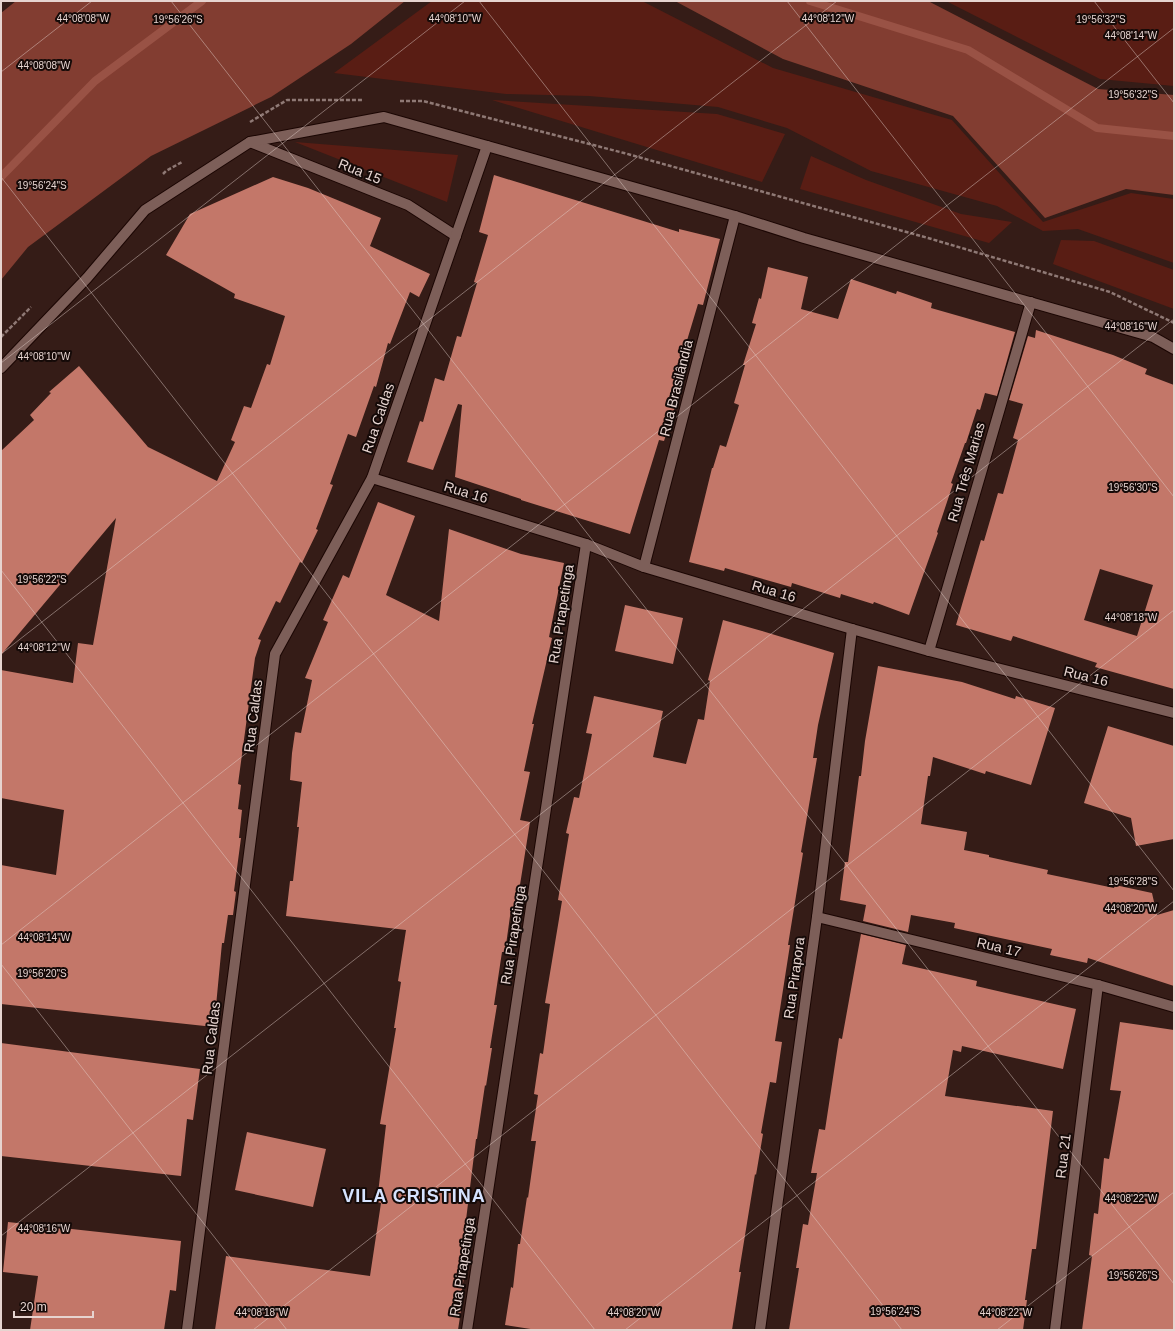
<svg xmlns="http://www.w3.org/2000/svg" width="1175" height="1331" font-family="Arial,sans-serif">
<style>
.green{fill:#591d14}
.forest{fill:#823d31}
.lines{fill:none;stroke-linecap:round;stroke-linejoin:round}
.stream{stroke:#995245;stroke-width:8}
.building{fill:#c37769;fill-rule:evenodd}
.street-casing{stroke:#1b0603;stroke-width:12}
.secondary-casing{stroke:#1b0603;stroke-width:12}
.path{stroke:#8f7975;stroke-width:2.5;stroke-dasharray:4 2;stroke-linecap:butt}
.street{stroke:#7d5f59;stroke-width:10}
.secondary{stroke:#7d5f59;stroke-width:10}
.ticks{fill:none;stroke:#e6d4d0;stroke-width:1;stroke-opacity:0.45}
.labels{text-anchor:middle;dominant-baseline:central;stroke-width:4;stroke-linejoin:round;paint-order:stroke}
.street-label{font-size:14px;fill:#e6d4d0;stroke:#150a08}
.district-label{font-size:18px;font-weight:bold;letter-spacing:1px;fill:#d6e3ff;stroke:#150a08}
.ticks-label{font-size:10px;text-anchor:middle;fill:#e6d4d0;stroke:#150a08;stroke-width:4;stroke-linejoin:round;paint-order:stroke}
</style>
<rect width="100%" height="100%" fill="#351c17"/>
<g class="green">
<path d="M432 1H642L773 68 952 120 1043 222 1131 193 1174 199V263L1078 229 1043 231 997 206 871 171 787 128 718 107 589 96 506 94 334 73Z"/>
<path d="M946 1H1174V86L1100 79Z"/>
<path d="M492 100 717 114 785 134 762 182Z"/>
<path d="M295 142 458 155 447 202Z"/>
<path d="M811 156 866 180 961 214 1012 222 989 243 800 189Z"/>
<path d="M1061 240 1094 241 1174 270V309L1053 264Z"/>
</g>
<g class="forest">
<path d="M16 1H405L351 44 271 97 151 156 28 247 1 280V13Z"/>
<path d="M675 1H928L1098 89 1174 95V195L1126 189 1045 218 953 116 783 59Z"/>
</g>
<g class="lines">
<g class="stream">
<path d="M810 1 968 50 1097 128 1174 136"/>
<path d="M1 177 95 81 202 1"/>
</g>
</g>
<g class="building">
<path d="M494 175 679 232V229L720 239 703 305 698 304 682 357 689 359 675 407 664 441 659 440 630 534 521 500V499L455 477 462 405 458 404 433 470 407 462 420 421 423 422 435 378 444 381 457 336 461 337 477 283 474 282 488 235 479 232Z"/>
<path d="M273 177 308 188 381 218 370 246 430 274 419 297 410 292 390 344 388 343 376 387 374 386 356 437 348 434 330 484 333 485 316 529 318 530 302 563 300 562 280 603 276 601 258 639 261 640 255 658 238 784 241 785 238 809 242 810 239 838H241L234 891 236 892 233 915H228L224 943H222L214 1027 1 1004V865L56 875 64 810 1 798V670L73 683 78 643 93 645 116 518 1 655V451L34 420 30 415 51 393 49 392 79 366 148 447 217 481 235 442 231 440 244 406 251 408 267 364 270 365 285 316 234 298 235 294 166 255 190 214Z"/>
<path d="M768 267 808 277 801 309 838 319 851 279 896 294 897 291 932 303 931 308 1015 332 997 396 985 393 980 410 977 409 966 443H965L951 483 953 484 937 532 938 533 909 615 874 602 873 604 841 594 840 598 792 583 791 587 725 568 724 571 689 562 712 468H713L720 445 726 447 739 405 734 403 745 365H743L756 324 752 323 759 298 761 299Z"/>
<path d="M1036 330 1113 355 1147 369 1145 374 1174 385V689L1095 667 1097 663 1013 636 1011 641 956 625 981 540 984 541 998 493 1003 494 1018 440 1013 438 1023 404 1009 400 1028 336 1035 338ZM1100 569 1153 585 1137 636 1084 620Z"/>
<path d="M378 502 415 516 386 595 439 621 449 529 521 554 564 563 549 637 552 638 532 724H534L524 771 530 772 520 820 530 822 516 910 511 909 505 952H502L494 1005H497L490 1048H492L486 1086 485 1085 477 1139H476L465 1228 471 1229 461 1297H463L458 1330H215L226 1256 370 1276 381 1203 377 1202 386 1125 380 1124 396 1028H394L401 982 398 981 406 930 286 916 290 881H293L299 827H297L302 782 290 780 292 753 295 732 301 733 312 680 305 678 328 622 323 620 343 575 349 578Z"/>
<path d="M625 605 683 618 673 664 615 651Z"/>
<path d="M723 620 762 631 834 653 818 725 813 758H817L801 852 803 853 788 945H790L775 1041 782 1042 776 1083 770 1082 761 1133 763 1134 756 1175 755 1174 739 1272H741L732 1330H537L505 1325 511 1287 513 1288 518 1244H520L527 1197 528 1198 536 1141H531L538 1095 534 1094 540 1053 543 1054 550 1004 545 1003 562 901 558 900 569 834 566 833 574 797 579 798 592 734 586 733 594 696 663 711 653 757 686 764 698 719 704 720 710 681 708 680Z"/>
<path d="M878 666 962 682 1015 699 1016 696 1055 708 1031 785 986 771 985 774 933 757 930 776H928L921 824 967 832 964 850 989 855V857L1048 870 1047 874 1114 888 1115 885 1152 893 1157 915 1174 910V986L1088 958 1087 963 1050 955 1052 949 954 928 955 923 911 915 908 932 863 921 866 905 840 900 845 862H848L859 776H861L865 741Z"/>
<path d="M1108 726 1174 746V839L1136 846 1131 818 1084 803Z"/>
<path d="M861 934 906 945 902 964 977 981 976 986 1076 1009 1063 1069 962 1046 961 1052 953 1050 945 1096 1053 1111 1036 1249H1032L1025 1300H1027L1023 1330H789L799 1268H796L803 1224 808 1225 817 1173H811L819 1129 825 1130 839 1038 842 1039Z"/>
<path d="M1120 1022 1174 1030V1330H1082L1092 1256 1089 1255 1094 1213 1098 1214 1104 1158 1109 1159 1121 1091 1110 1090Z"/>
<path d="M1 1043 200 1069 193 1120 187 1119 181 1176 1 1156Z"/>
<path d="M247 1132 326 1149 313 1207 235 1190Z"/>
<path d="M8 1222 181 1241 176 1291 170 1290 164 1330H30L38 1276 3 1272Z"/>
</g>
<g class="lines">
<defs>
<g id="street">
<path d="M250 142 408 205 456 236"/>
<path d="M372 478 586 544 644 567 852 629 929 651 1174 713"/>
<path d="M644 567 735 216"/>
<path d="M929 651 1031 302"/>
<path d="M817 917 1098 985 1174 1007"/>
<path d="M187 1330 275 654 372 478 487 146"/>
<path d="M467 1330 586 544"/>
<path d="M760 1330 817 917 852 629"/>
<path d="M1055 1330 1098 985"/>
</g>
<path id="secondary" d="M1 368 87 278 145 210 250 142 384 117 735 216 804 238 1153 337 1174 349"/>
</defs>
<use href="#street" class="street-casing"/>
<use href="#secondary" class="secondary-casing"/>
<g class="path">
<path d="M400 101H423L624 153 928 238 1110 292 1174 323"/>
<path d="M250 122 287 100H363"/>
<path d="M163 174 166 171 182 162"/>
<path d="M1 337 31 307"/>
</g>
<use href="#street" class="street"/>
<use href="#secondary" class="secondary"/>
</g>
<path class="ticks" d="M171 1 1174 1284M479 1 1174 891M787 1 1174 497M1094 1 1174 103M1 72 92 1M1 177 902 1330M1 363 465 1M1 570 595 1330M1 654 837 1M1 945 1174 28M1 964 287 1330M1 1236 1174 319M253 1330 1174 610M625 1330 1174 901M997 1330 1174 1192"/>
<g class="labels">
<g class="street-label">
<text transform="translate(360 171) rotate(22)">Rua 15</text>
<text transform="translate(676 388) rotate(-76)">Rua Brasilândia</text>
<text transform="translate(378 418) rotate(-71)">Rua Caldas</text>
<text transform="translate(966 472) rotate(-74)">Rua Três Marias</text>
<text transform="translate(466 492) rotate(17)">Rua 16</text>
<text transform="translate(774 591) rotate(16)">Rua 16</text>
<text transform="translate(561 614) rotate(-81)">Rua Pirapetinga</text>
<text transform="translate(1086 676) rotate(14)">Rua 16</text>
<text transform="translate(253 716) rotate(-83)">Rua Caldas</text>
<text transform="translate(513 935) rotate(-81)">Rua Pirapetinga</text>
<text transform="translate(999 947) rotate(13)">Rua 17</text>
<text transform="translate(794 978) rotate(-82)">Rua Pirapora</text>
<text transform="translate(211 1038) rotate(-83)">Rua Caldas</text>
<text transform="translate(1063 1156) rotate(-83)">Rua 21</text>
<text transform="translate(462 1267) rotate(-81)">Rua Pirapetinga</text>
</g>
<g class="district-label">
<text x="414" y="1196">VILA CRISTINA</text>
</g>
</g>
<g class="ticks-label">
<text x="828" y="22">44°08'12"W</text>
<text x="83" y="22">44°08'08"W</text>
<text x="455" y="22">44°08'10"W</text>
<text x="1101" y="23">19°56'32"S</text>
<text x="178" y="23">19°56'26"S</text>
<text x="1131" y="39">44°08'14"W</text>
<text x="44" y="69">44°08'08"W</text>
<text x="1133" y="98">19°56'32"S</text>
<text x="42" y="189">19°56'24"S</text>
<text x="1131" y="330">44°08'16"W</text>
<text x="44" y="360">44°08'10"W</text>
<text x="1133" y="491">19°56'30"S</text>
<text x="42" y="583">19°56'22"S</text>
<text x="1131" y="621">44°08'18"W</text>
<text x="44" y="651">44°08'12"W</text>
<text x="1133" y="885">19°56'28"S</text>
<text x="1131" y="912">44°08'20"W</text>
<text x="44" y="941">44°08'14"W</text>
<text x="42" y="977">19°56'20"S</text>
<text x="1131" y="1202">44°08'22"W</text>
<text x="44" y="1232">44°08'16"W</text>
<text x="1133" y="1279">19°56'26"S</text>
<text x="895" y="1315">19°56'24"S</text>
<text x="262" y="1316">44°08'18"W</text>
<text x="634" y="1316">44°08'20"W</text>
<text x="1006" y="1316">44°08'22"W</text>
</g>
<rect width="1175" height="1331" fill="none" stroke="#e6d4d0" stroke-width="4"/>
<path d="M14 1311v6h79v-6" fill="none" stroke="#e6d4d0" stroke-width="2"/>
<text x="20" y="1311" font-size="12" fill="#e6d4d0" stroke="#150a08" stroke-width="3" paint-order="stroke">20 m</text>
</svg>
